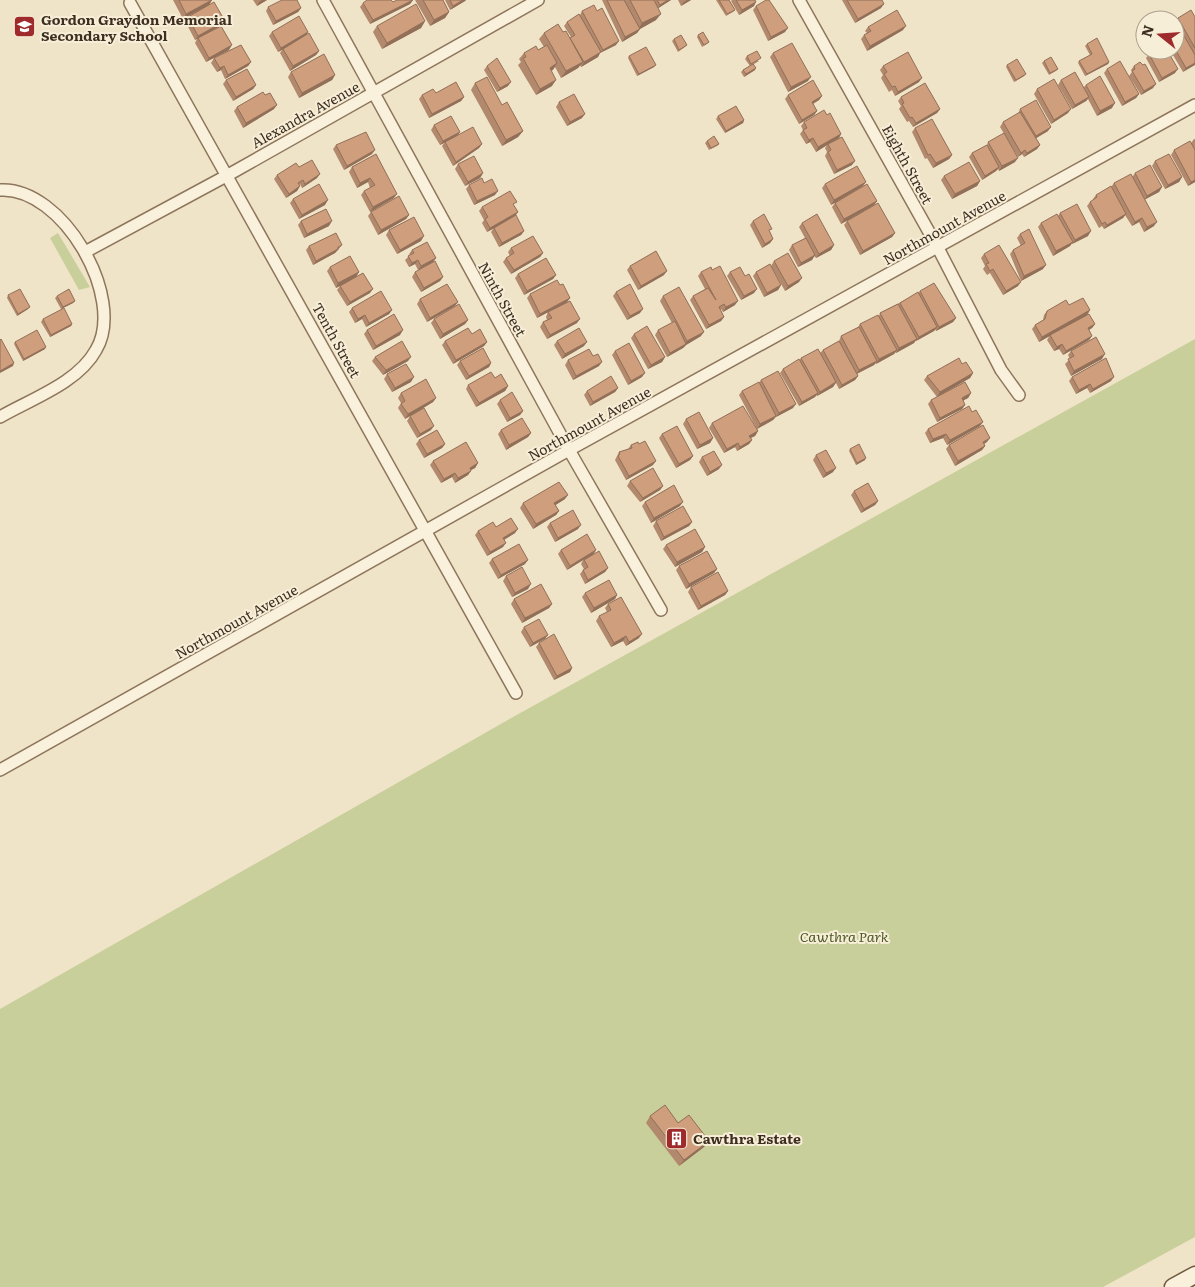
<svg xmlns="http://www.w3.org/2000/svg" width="1195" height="1287" font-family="Literata,serif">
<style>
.green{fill:#c9cf9b}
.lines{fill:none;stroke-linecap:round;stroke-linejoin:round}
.minor-casing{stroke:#8d765c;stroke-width:14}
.secondary-casing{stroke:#6f573f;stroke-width:19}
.minor{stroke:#faf1dc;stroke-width:11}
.secondary{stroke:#faf1dc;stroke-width:16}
.wall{fill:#b2896c}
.shaded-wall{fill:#916f58}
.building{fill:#cf9f7d;stroke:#916f58}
.labels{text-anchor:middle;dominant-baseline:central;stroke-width:4;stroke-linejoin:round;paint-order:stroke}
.poi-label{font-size:14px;font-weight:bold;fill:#3d2e20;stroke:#f7eed8;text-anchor:start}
.street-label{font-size:14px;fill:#3d2e20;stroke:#f7eed8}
.park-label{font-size:14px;font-style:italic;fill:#4d5a26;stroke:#f7eed8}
</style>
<rect width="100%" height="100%" fill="#f0e4c8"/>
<g class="green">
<path d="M58 233 90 287 79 290 50 238Z"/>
<path d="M1195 339V1237L1103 1287H0V1009L513 717Z"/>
</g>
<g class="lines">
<defs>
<g id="minor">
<path d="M323 0 569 450 661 610"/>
<path d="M799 0 938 248 1001 370 1019 395"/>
<path d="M130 3 516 693"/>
<path d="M0 190C62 186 127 298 96 350 78 383 31 399 0 417"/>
<path d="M85 252 228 175 538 0"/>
<path d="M0 770 569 450 1195 105"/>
</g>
<path id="secondary" d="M1173 1287 1195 1275"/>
</defs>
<use href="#minor" class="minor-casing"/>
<use href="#secondary" class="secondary-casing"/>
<use href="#minor" class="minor"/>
<use href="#secondary" class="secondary"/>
</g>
<g class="wall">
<path d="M173 0H212L209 5 183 19Z"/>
<path d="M253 0H267L257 6Z"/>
<path d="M413 0 410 4 370 24 360 7 363 3 393 2Z"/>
<path d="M415 0H443L449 12 445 18 430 26Z"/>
<path d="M445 0H466L465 1 450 10Z"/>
<path d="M602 0H671L658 8 656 20 640 29 637 33 622 42Z"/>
<path d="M678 0H691L681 6Z"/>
<path d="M716 0H729L735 10 733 12 726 16Z"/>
<path d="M732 0H755L754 6 739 15 731 1Z"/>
<path d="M842 0H882L881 8 855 23Z"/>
<path d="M756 6 785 32 768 41 753 10Z"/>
<path d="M268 7 301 8 298 12 273 25 266 11Z"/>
<path d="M582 11 616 45 600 53 598 57 581 67 580 65 578 68 561 78 555 67 551 71 552 86 536 95 518 65 521 62 519 59 524 53 538 50 544 47 539 39 544 33 563 32 569 38 571 37 564 26 567 22 580 15Z"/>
<path d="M188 17 222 25 221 26 229 50 206 62 195 43 197 39 195 40 185 21Z"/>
<path d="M1195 17V63L1183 72 1170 50H1175V20V21L1178 18Z"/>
<path d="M425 21 421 28 382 49 373 32 377 26Z"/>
<path d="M868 27 903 30 867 51 861 39 864 35 867 33 865 31Z"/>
<path d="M272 32 306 35 319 51 316 55 290 71 280 53 282 50 278 52 269 36Z"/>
<path d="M698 35 709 42 707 44 702 47 697 37Z"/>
<path d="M674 39 687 45 685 47 678 52 672 41Z"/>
<path d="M1087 44 1109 62 1108 64 1085 76 1078 63 1079 61 1090 55 1085 46Z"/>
<path d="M773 53 808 81 788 92 770 57Z"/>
<path d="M1149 54 1175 73 1159 82 1146 58Z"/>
<path d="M629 56 654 67 637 76 628 58Z"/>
<path d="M747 56 759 61 754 64 755 70 744 77 741 72 743 70 750 66 745 59Z"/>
<path d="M214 58 251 62 248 66 225 79 221 70 217 72 211 63Z"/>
<path d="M1044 61 1058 69 1056 71 1049 75 1042 63Z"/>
<path d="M1007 65 1024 76 1014 82 1006 67Z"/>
<path d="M487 66 508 86 497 92 484 70Z"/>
<path d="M883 66 919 82 895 96 892 90 889 92 881 78 883 75 880 70Z"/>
<path d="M1134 66 1153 88 1141 95 1129 76 1132 72 1131 70Z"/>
<path d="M1107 69 1139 94 1136 98 1122 106 1104 73Z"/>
<path d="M291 72 335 75 332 80 299 98 288 77Z"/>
<path d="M226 80 256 85 253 89 233 101 223 84Z"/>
<path d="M1061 80 1084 87 1086 85 1112 108 1097 116 1088 99 1086 101 1072 109 1058 85Z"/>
<path d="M475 83 502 105 523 131 518 137 502 146 471 90Z"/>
<path d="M1037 89 1068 113 1051 124 1034 94Z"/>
<path d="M436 93 464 97 461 101 429 118 419 99 422 95Z"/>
<path d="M265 95 274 109 243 128 234 111 237 107Z"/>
<path d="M788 95 822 96 819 100 813 104 817 111 814 115 799 124 785 99Z"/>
<path d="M901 97 940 109 937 113 913 127 909 121 907 122 899 109 901 106 898 101Z"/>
<path d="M559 102 582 118 567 126 556 107Z"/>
<path d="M1020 109 1048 131 1036 138 1040 145 1037 149 1024 157 1022 154 1018 157 1000 127 1003 122 1018 114Z"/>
<path d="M827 115 841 134 839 138 852 165 834 174 825 156 827 152 825 148 828 144 816 152 810 142 806 144 800 134 803 130 801 126 804 122Z"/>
<path d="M718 116 744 120 743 123 725 133 716 119Z"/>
<path d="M434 125 460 132 457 135 482 144 479 148 453 166 442 146 444 143 440 145 431 130Z"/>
<path d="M915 128 952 155 949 159 933 168 927 158 925 159 912 132Z"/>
<path d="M1194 139H1195V182L1188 186 1171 155 1174 150 1191 143Z"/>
<path d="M707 141 719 144 717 146 709 150 705 143Z"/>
<path d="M988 142 1015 162 999 171 998 169 996 171 982 180 969 157 972 153 987 145Z"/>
<path d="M336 145 372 154 344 170 333 149Z"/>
<path d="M376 154 394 198 370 212 361 195 364 191 370 188 368 182 357 188 349 172 352 167Z"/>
<path d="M1155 161 1182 177 1179 182 1165 189 1152 166Z"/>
<path d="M458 164 483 173 480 178 465 186 455 169Z"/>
<path d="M299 167 317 178 302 188 300 184 299 185 300 186 297 191 286 198 274 179 277 175Z"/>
<path d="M1135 173 1162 187 1159 192 1145 199 1154 226 1144 232 1139 222 1132 226 1125 215 1123 218 1104 229 1102 226 1099 228 1087 206 1090 202 1093 200V199L1096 195 1111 187 1114 183 1133 176Z"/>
<path d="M944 176 980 181 977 186 952 199 941 180Z"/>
<path d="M825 184 863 186 831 205 822 188Z"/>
<path d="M469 185 495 195 474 205 466 189Z"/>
<path d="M293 199 325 205 299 219 290 203Z"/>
<path d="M877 201 874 205 841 224 832 207 835 203Z"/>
<path d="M514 206 518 212 515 216 524 231 521 235 499 247 491 232 493 229 487 232 482 223 484 220 479 211 482 207Z"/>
<path d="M371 212 409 215 406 219 378 235 368 216Z"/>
<path d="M1060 213 1088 236 1072 244V243L1070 246 1053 256 1038 227 1041 223 1058 216Z"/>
<path d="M301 221 329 226 304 238 298 225Z"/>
<path d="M753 221 769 232 773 239 770 243 762 248 750 225Z"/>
<path d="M847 221 895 233 892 237 860 255 844 225Z"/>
<path d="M802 223 834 245 831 250 816 258 814 256 812 260 798 267 789 250 792 245 805 238 799 227Z"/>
<path d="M389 230 421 241 397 254 386 235Z"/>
<path d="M1020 234 1043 269 1021 281 1010 254 1013 250 1021 246 1017 238Z"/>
<path d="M309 246 339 249 335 253 313 265 306 250Z"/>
<path d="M511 248 543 253 540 257 511 274 503 262 506 258 510 256 508 252Z"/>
<path d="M412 250 436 258 433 262 418 270 415 264 409 267 405 260 410 255 409 254Z"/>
<path d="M984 254 1018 286 1003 295 990 273 987 275 983 269 985 266 981 258Z"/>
<path d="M774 261 799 282 785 291 771 266Z"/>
<path d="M630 266 664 275 638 290 627 270Z"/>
<path d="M330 267 359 272 356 277 336 288 327 271Z"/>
<path d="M415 272 443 277 440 281 421 292 412 277Z"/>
<path d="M701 272 735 305 723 312 721 309H720L724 317 721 321 706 329 690 300 693 296 705 289 698 276Z"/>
<path d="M730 272 745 276 754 293 741 300 727 276Z"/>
<path d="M756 272 781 285 778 290 764 297 753 276Z"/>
<path d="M518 274 556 275 553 279 524 295 515 278Z"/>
<path d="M560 285 570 298 567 302 577 323 547 339 540 327 543 322 547 320 546 317 548 312 566 303 537 318 527 298 530 294Z"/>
<path d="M340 286 370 293 347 306 337 290Z"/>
<path d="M920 291 956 318 953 322 936 331 935 329 934 331 916 341 915 340 914 343 896 353V352L894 354 876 364V363L874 365 857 374 858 376 855 380 839 389 836 383 833 387 817 396 816 395 815 397 799 406 780 373 783 369 799 361 801 358 820 353 823 350 839 341 841 336 858 327 860 324 879 316 880 313 918 293Z"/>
<path d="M616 292 640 313 627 320 613 296Z"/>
<path d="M8 295 28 309 17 316 7 298Z"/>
<path d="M57 296 75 301 73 303 61 309 55 298Z"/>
<path d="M663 296 701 336 686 345 683 348 667 357 655 335 658 330 672 323 660 301Z"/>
<path d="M420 299 455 306 427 322 417 304Z"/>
<path d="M1069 305 1090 310 1087 315 1039 342 1032 329 1035 325 1043 320 1044 315 1047 311Z"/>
<path d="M352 308 392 310 389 314 366 327 362 319 355 323 349 312Z"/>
<path d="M43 319 72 324 71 326 50 337 41 322Z"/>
<path d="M434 319 468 320 465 324 440 339 431 323Z"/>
<path d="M1095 324 1092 328 1089 330 1092 336 1089 340 1063 355 1059 349 1054 351 1047 340 1050 335Z"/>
<path d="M367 330 400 335 373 350 364 334Z"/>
<path d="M472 334 487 342 484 346 453 364 442 345 445 341Z"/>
<path d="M634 334 665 357 662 362 648 369 631 338Z"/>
<path d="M557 341 584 346 562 359 554 345Z"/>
<path d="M15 342 45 349 23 361 14 344Z"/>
<path d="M615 351 642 377 628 385 612 355Z"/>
<path d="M1071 351 1102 359 1071 376 1065 364 1070 359 1068 355Z"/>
<path d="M375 357 408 361 383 375 372 361Z"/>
<path d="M568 360 599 366 573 380 565 365Z"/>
<path d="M460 361 491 363 489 367 466 380 457 365Z"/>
<path d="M962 364 973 373 970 378 937 397 924 380 927 376Z"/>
<path d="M387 374 411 382 392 392 384 379Z"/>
<path d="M1072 377 1111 381 1090 393 1087 388 1076 394 1069 381Z"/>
<path d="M761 380 793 408 776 417 773 420 757 429 739 395 742 391 759 383Z"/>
<path d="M468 385 508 386 505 391 476 407 466 389Z"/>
<path d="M618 388 615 392 590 406 584 395 587 391Z"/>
<path d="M401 393 436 398 433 402 405 419 398 408 401 403 398 398Z"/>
<path d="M971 393 968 398 963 400 965 405 962 409 937 422 928 404 931 400Z"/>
<path d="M500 400 523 411 520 415 507 422 497 404Z"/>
<path d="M410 416 431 430 417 438 407 421Z"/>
<path d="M686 419 713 438 710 443 697 449 683 424Z"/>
<path d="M712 423 758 431 755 436 751 438 752 440 749 444 737 451 735 447 724 453 709 428Z"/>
<path d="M980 426 947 445 943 438 930 443 925 433 928 429Z"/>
<path d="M501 430 531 433 528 437 506 450 498 434Z"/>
<path d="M662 434 693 456 690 460 676 468 659 438Z"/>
<path d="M419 440 445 444 442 448 424 458 416 444Z"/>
<path d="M987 442 984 444 985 446 982 450 955 466 946 449 949 445Z"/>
<path d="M631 445 653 465 626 480 615 460 619 452 628 449Z"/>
<path d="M850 449 865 460 856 465 849 451Z"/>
<path d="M816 455 833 472 823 478 813 460Z"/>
<path d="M702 457 719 469 707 476 699 462Z"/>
<path d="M433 461 478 463 475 468 471 470 468 475 455 483 452 477 441 483 430 465Z"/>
<path d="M630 481 663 486 660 490 640 502 627 486Z"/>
<path d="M854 491 878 501 875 505 861 513 851 495Z"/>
<path d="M565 499 555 505 559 511 556 515 533 529 520 508 523 503Z"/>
<path d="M645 502 680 506 651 523 642 506Z"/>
<path d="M656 521 692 522 689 526 661 541 653 526Z"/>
<path d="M550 523 578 529 555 542 547 527Z"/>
<path d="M496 527 515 533 504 540 503 547 487 556 475 535 478 531Z"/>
<path d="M666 545 705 547 702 552 675 567 663 549Z"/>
<path d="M561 550H596L594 554 608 568 605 572 585 584 580 574 584 569 581 564 583 560 567 570 558 554Z"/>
<path d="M492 559 525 564 498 579 489 563Z"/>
<path d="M679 566 717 569 714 573 686 589 676 570Z"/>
<path d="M506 576 528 589 512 597 503 581Z"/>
<path d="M691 587 728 591 725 595 698 610 688 592Z"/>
<path d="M585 593 617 595 615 599 591 613 582 597Z"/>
<path d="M514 599 552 604 549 608 522 623 511 604Z"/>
<path d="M608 604 639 638 626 646 623 641 611 647 596 621 599 616 607 612 605 608Z"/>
<path d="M524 627 548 635 530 647 521 632Z"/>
<path d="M539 643 572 668 570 672 554 680 536 647Z"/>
<path d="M650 1116 678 1123 709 1141 704 1147 679 1166 646 1123Z"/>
</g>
<g class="shaded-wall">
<path d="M212 0 209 5 183 19 186 14Z"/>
<path d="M262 0H267L257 6 259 2Z"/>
<path d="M413 0 410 4 370 24 373 20Z"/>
<path d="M463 0H466L465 1 450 10 453 6Z"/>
<path d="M668 0H671L657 9 660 5Z"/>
<path d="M687 0H691L681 6 684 2Z"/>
<path d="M756 2 754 6 739 15 742 10Z"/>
<path d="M884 4 881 8 855 23 858 19Z"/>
<path d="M301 8 298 12 273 25 276 21Z"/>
<path d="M449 12 445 18 430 26 434 20Z"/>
<path d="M661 14 656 20 638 30 642 23Z"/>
<path d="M225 21 222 25 195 40 198 36Z"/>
<path d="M425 21 421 28 382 49 387 43Z"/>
<path d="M906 26 903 30 867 51 870 46Z"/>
<path d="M788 28 785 32 768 41 771 37Z"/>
<path d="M640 29 637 33 622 42 625 37Z"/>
<path d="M308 32 305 37 278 52 281 48Z"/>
<path d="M619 41 616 45 600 53 598 57 581 67 584 62 600 53 603 50Z"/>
<path d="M232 45 229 50 206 62 209 58Z"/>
<path d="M319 51 316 55 290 71 293 66Z"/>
<path d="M251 62 248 66 225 79 228 75Z"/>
<path d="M583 62 578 68 561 78 566 71Z"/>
<path d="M1109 62 1108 64 1085 76 1087 74Z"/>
<path d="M557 63 553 70 545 74 550 68Z"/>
<path d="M1195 63V65L1183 72 1186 68Z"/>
<path d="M656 65 654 67 637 76 639 74Z"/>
<path d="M224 66 221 70 217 72 220 68Z"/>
<path d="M756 68 755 70 744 77 746 74Z"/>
<path d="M1178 69 1175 73 1159 82 1162 78Z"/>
<path d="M1026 74 1024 76 1014 82 1016 80Z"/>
<path d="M335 75 332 80 299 98 302 93Z"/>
<path d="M811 77 808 81 788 92 791 87Z"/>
<path d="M922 78 919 82 895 96 898 92Z"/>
<path d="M556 80 552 86 536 95 540 89Z"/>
<path d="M511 82 508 86 497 92 500 88Z"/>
<path d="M1156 84 1153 88 1141 95 1144 91Z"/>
<path d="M256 85 253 89 233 101 236 97Z"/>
<path d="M1139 94 1136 98 1122 106 1125 102Z"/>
<path d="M822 96 819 100 809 106 812 102Z"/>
<path d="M464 97 461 101 429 118 432 114Z"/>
<path d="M1089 97 1086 101 1072 109 1075 105Z"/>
<path d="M1115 103 1112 108 1097 116 1100 111Z"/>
<path d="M277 105 274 109 243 128 246 123Z"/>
<path d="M940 109 937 113 913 127 916 123Z"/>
<path d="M1071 109 1068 113 1051 124 1054 120Z"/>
<path d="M817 111 814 115 799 124 802 120Z"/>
<path d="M585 114 582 118 567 126 570 122Z"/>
<path d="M744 120 743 123 725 133 726 131Z"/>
<path d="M1051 127 1048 131 1033 140 1036 136Z"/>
<path d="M523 131 518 137 502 146 506 140Z"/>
<path d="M460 132 457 136 440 145 443 141Z"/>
<path d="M841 134 839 138 816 152 818 147Z"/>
<path d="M813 138 810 142 806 144 809 140Z"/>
<path d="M482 144 479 148 453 166 456 162Z"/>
<path d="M1040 145 1037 149 1024 157 1027 153Z"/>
<path d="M375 150 372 154 344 170 347 166Z"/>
<path d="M1025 150 1022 154 1018 157 1021 153Z"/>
<path d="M952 155 949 159 933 168 936 163Z"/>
<path d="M1018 158 1015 162 999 171 1002 166Z"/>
<path d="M855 161 852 165 834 174 837 170Z"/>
<path d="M999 167 996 171 982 180 985 176Z"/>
<path d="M483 173 480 178 465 186 468 182Z"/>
<path d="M320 174 317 178 302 188 305 184Z"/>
<path d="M1182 177 1179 182 1165 189 1168 185Z"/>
<path d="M370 178 368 182 357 188 360 183Z"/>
<path d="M1195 180V182L1188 186 1191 182Z"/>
<path d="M980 181 977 186 952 199 955 194Z"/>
<path d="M866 182 863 186 831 205 834 200Z"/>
<path d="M300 186 297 191 286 198 289 194Z"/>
<path d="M1162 187 1159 192 1144 200 1147 196Z"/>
<path d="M498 191 495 195 474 205 477 201Z"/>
<path d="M397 194 394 198 370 212 373 207Z"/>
<path d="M328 200 325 205 299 219 302 215Z"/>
<path d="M877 201 874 205 841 224 844 219Z"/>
<path d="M518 212 515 216 487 232 490 228Z"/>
<path d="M1126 214 1123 218 1104 229 1107 225Z"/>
<path d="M409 215 406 219 378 235 381 230Z"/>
<path d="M1142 218 1139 222 1132 226 1135 222Z"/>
<path d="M332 221 329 226 304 238 307 234Z"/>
<path d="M1157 222 1154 226 1144 232 1147 227Z"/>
<path d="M524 231 521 235 499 247 502 243Z"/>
<path d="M1091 231 1088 236 1072 244 1075 240Z"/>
<path d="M895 233 892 237 860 255 863 251Z"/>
<path d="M424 236 421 241 397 254 400 250Z"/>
<path d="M773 239 770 243 762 248 765 244Z"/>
<path d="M1073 242 1070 246 1053 256 1056 251Z"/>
<path d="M342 245 335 253 313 265 316 261Z"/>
<path d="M834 245 831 250 816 258 819 254Z"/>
<path d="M543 253 540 257 511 274 514 270Z"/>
<path d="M815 255 812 260 798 267 801 263Z"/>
<path d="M436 258 433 262 418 270 421 266Z"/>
<path d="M418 260 415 264 409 267 412 263Z"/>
<path d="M1046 265 1043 269 1021 281 1024 276Z"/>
<path d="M667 271 664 275 638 290 641 286Z"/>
<path d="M359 272 356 277 336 288 338 283Z"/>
<path d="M556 275 553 279 524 295 527 291Z"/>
<path d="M443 277 440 281 421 292 424 288Z"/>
<path d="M802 278 799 282 785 291 788 286Z"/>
<path d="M1021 282 1018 286 1003 295 1006 291Z"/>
<path d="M781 285 778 290 764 297 767 293Z"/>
<path d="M373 289 370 293 347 306 350 302Z"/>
<path d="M757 289 754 293 741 300 744 296Z"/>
<path d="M570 298 567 302 537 318 540 314Z"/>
<path d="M75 301 73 303 61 309 63 307Z"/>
<path d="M738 301 735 305 723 312 726 307Z"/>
<path d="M458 302 455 306 427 322 430 318Z"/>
<path d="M30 307 28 309 17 316 18 314Z"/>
<path d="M643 309 640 313 627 320 630 316Z"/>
<path d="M392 310 389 314 366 327 369 323Z"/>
<path d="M1090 310 1087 315 1039 342 1042 337Z"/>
<path d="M365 315 362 319 355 323 358 319Z"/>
<path d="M724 317 721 321 706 329 709 325Z"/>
<path d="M956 318 953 322 936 331 939 327Z"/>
<path d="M580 319 577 323 547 339 550 335Z"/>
<path d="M468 320 465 324 440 339 443 334Z"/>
<path d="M72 324 71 326 50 337 51 335Z"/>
<path d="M1095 324 1092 328 1085 332 1088 328Z"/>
<path d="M937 327 934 331 916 341 919 337Z"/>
<path d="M403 330 400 335 373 350 376 346Z"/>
<path d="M704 332 701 336 686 345 683 348 667 357 670 353 685 344 687 341Z"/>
<path d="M1092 336 1089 340 1063 355 1066 351Z"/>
<path d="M917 339 914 343 896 353 899 348Z"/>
<path d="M487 342 484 346 453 364 456 360Z"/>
<path d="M587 342 584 346 562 359 565 354Z"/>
<path d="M1062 344 1059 349 1054 351 1057 347Z"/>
<path d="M46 347 45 349 23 361 24 359Z"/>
<path d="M897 350 894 354 876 364 879 359Z"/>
<path d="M1105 354 1102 359 1071 376 1074 371Z"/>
<path d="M411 357 408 361 383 375 386 370Z"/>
<path d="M665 357 662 362 648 369 651 365Z"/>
<path d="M877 361 874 365 856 374 859 370Z"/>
<path d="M602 362 599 366 573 380 576 376Z"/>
<path d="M14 363 13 366 0 373V371Z"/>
<path d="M491 363 489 367 466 380 469 376Z"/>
<path d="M645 373 642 377 628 385 631 381Z"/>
<path d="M973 373 970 378 937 397 940 392Z"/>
<path d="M858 376 855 380 839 389 842 385Z"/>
<path d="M414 377 411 382 392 392 395 388Z"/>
<path d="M1114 377 1111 381 1090 393 1093 389Z"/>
<path d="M836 382 833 387 817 396 820 392Z"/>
<path d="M1090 384 1087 388 1076 394 1079 390Z"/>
<path d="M508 386 505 391 476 407 479 403Z"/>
<path d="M618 388 615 392 590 406 593 402Z"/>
<path d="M818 393 815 397 799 406 802 402Z"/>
<path d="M971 393 968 398 959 403 962 398Z"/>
<path d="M436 398 433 402 405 419 408 414Z"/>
<path d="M796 404 793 408 776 417 779 413Z"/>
<path d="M965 405 962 409 937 422 940 418Z"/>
<path d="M523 411 520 415 507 422 510 418Z"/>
<path d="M776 416 773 420 757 429 760 424Z"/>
<path d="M983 422 980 426 947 445 950 440Z"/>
<path d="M434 426 431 430 417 438 420 434Z"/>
<path d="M758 431 755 436 746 440 749 436Z"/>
<path d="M531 433 528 437 506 450 509 445Z"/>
<path d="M946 434 943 438 930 443 933 439Z"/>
<path d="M713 438 710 443 697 449 700 445Z"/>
<path d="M990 438 987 442 980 446 983 442Z"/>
<path d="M752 440 749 444 737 451 740 447Z"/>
<path d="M738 443 735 447 724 453 727 449Z"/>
<path d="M445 444 442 448 424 458 427 454Z"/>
<path d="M985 446 982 450 955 466 958 461Z"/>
<path d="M693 456 690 460 676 468 679 464Z"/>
<path d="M866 458 865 460 856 465 857 463Z"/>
<path d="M656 461 653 465 626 480 629 476Z"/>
<path d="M478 463 475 468 467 472 470 468Z"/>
<path d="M722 465 719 469 707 476 710 472Z"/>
<path d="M836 468 833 472 823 478 826 473Z"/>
<path d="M471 471 468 475 455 483 458 478Z"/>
<path d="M455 473 452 477 441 483 444 479Z"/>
<path d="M663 486 660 490 640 502 643 498Z"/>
<path d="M568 495 565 499 551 508 554 503Z"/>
<path d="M878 501 875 505 861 513 864 509Z"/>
<path d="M683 502 680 506 651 523 654 518Z"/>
<path d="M559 511 556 515 533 529 536 524Z"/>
<path d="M692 522 689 526 661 541 664 537Z"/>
<path d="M581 525 578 529 555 542 558 538Z"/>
<path d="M518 529 515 533 500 542 503 538Z"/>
<path d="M506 543 503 547 487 556 490 552Z"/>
<path d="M705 547 702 552 675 567 677 562Z"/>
<path d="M596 550 593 554 567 570 570 566Z"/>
<path d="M528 560 525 564 498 579 501 575Z"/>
<path d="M608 568 605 572 585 584 588 580Z"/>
<path d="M717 569 714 573 686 589 689 584Z"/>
<path d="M531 584 528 589 512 597 515 593Z"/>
<path d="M728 591 725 595 698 610 701 606Z"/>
<path d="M617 595 615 599 591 613 594 608Z"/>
<path d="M552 604 549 608 522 623 525 618Z"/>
<path d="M642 634 639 638 626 646 629 642Z"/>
<path d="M548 635 545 639 530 647 533 643Z"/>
<path d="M626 636 623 641 611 647 614 643Z"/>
<path d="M572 668 570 672 554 680 557 676Z"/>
<path d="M709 1141 704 1147 679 1166 684 1160Z"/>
</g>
<g class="building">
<path d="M179 0H212L186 14Z"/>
<path d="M282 0H297L301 8 276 21 268 7Z"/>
<path d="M367 0H391L393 2 397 0H413L373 20 363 3Z"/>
<path d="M423 0H443L449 12 434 20Z"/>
<path d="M450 0H463L453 6Z"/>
<path d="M607 0H624L640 29 625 37Z"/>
<path d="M630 0H654L661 14 642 23Z"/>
<path d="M657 0H668L660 5Z"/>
<path d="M719 0H729L735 10 727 14Z"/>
<path d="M736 0H755L756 2 742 10Z"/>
<path d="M766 0H769L788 28 771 37 756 6Z"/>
<path d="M847 0H882L884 4 858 19Z"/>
<path d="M214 2 225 21 198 36 188 17Z"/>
<path d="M416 4 425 21 387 43 377 26Z"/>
<path d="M594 5 597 11 602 8 619 41 603 50 582 11Z"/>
<path d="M897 10 906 26 870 46 864 35 871 31 868 27Z"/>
<path d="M1191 10 1195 17V48L1178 18Z"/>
<path d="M579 14 601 52 584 62 570 38 575 35 567 22Z"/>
<path d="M299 16 308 32 281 48 272 32Z"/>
<path d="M1175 20 1195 55V63L1186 68 1175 49Z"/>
<path d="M558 24 563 32 566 31 583 62 566 71 544 33Z"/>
<path d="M221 26 232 45 209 58 198 38Z"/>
<path d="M703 32 709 42 704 45 698 35Z"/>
<path d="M309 33 319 51 293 66 283 49Z"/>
<path d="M681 35 687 45 679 50 674 39Z"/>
<path d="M1097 38 1109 62 1087 74 1079 61 1092 54 1087 44Z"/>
<path d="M792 43 811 77 791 87 773 53Z"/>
<path d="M241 45 251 62 228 75 224 66 220 68 214 58Z"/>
<path d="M547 45 557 63 550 68 556 80 540 89 523 58 526 57 524 53 536 46 538 50Z"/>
<path d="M646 47 656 65 639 74 629 56Z"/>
<path d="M1156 50H1167L1178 69 1162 78 1149 54Z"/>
<path d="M757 51 761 58 751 64 747 56Z"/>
<path d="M908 52 922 78 898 92 895 86 892 87 884 74 887 72 883 66Z"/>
<path d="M324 54 335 75 302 93 291 72Z"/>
<path d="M1051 57 1058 69 1050 73 1044 61Z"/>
<path d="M497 58 511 82 500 88 487 66Z"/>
<path d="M1017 59 1026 74 1016 80 1007 65Z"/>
<path d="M1120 61 1139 94 1125 102 1107 69Z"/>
<path d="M1140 62 1143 65 1145 64 1156 84 1144 91 1132 71 1135 69 1134 66Z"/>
<path d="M753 64 756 68 746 74 743 70Z"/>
<path d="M247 69 256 85 236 97 226 80Z"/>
<path d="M1075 72 1089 97 1075 105 1061 80Z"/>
<path d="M1100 76 1115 103 1100 111 1086 85Z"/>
<path d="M487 77 502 105 507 102 523 131 506 140 475 83Z"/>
<path d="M1054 79 1071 109 1054 120 1037 89Z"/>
<path d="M813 80 822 96 812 102 817 111 802 120 788 95Z"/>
<path d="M456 82 464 97 432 114 422 95 433 89 436 93Z"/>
<path d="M925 83 940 109 916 123 912 117 910 118 902 104 904 103 901 97Z"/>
<path d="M263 92 265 95 270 93 277 105 246 123 237 107Z"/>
<path d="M574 94 585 114 570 122 559 102Z"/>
<path d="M1036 100 1051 127 1036 136 1020 109Z"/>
<path d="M736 106 744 120 726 131 718 116Z"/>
<path d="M824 110 827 115 830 113 841 134 818 147 813 138 809 140 803 130 807 128 804 122Z"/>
<path d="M1020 112 1040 145 1027 153 1025 150 1021 153 1003 122Z"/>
<path d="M451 116 460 132 443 141 434 125Z"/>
<path d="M932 119 952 155 936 163 930 154 928 155 915 128Z"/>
<path d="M473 127 482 144 456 162 445 142Z"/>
<path d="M366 132 375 150 347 166 336 145Z"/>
<path d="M1004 133 1018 158 1002 166 988 142Z"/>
<path d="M714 136 719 144 711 148 707 141Z"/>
<path d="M842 137 855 161 837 170 828 152 831 150 828 144Z"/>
<path d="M1190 141 1195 150V180L1191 182 1174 150Z"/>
<path d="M987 145 999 167 985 176 972 153Z"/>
<path d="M376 154 397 194 373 207 364 191 375 185 370 178 360 183 352 167Z"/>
<path d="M1169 154 1182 177 1168 185 1155 161Z"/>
<path d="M474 156 483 173 468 182 458 164Z"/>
<path d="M312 160 320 174 305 184 303 180 298 183 300 186 289 194 277 175 296 163 299 167Z"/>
<path d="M969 162 980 181 955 194 944 176Z"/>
<path d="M1150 165 1162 187 1147 196 1135 173Z"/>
<path d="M857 166 866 182 834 200 825 184Z"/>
<path d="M1131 174 1157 222 1147 227 1142 218 1135 222 1114 183Z"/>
<path d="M482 178 484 183 492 179 498 191 477 201 469 185Z"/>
<path d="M319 184 328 200 302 215 293 199Z"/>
<path d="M867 184 877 201 844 219 835 203Z"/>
<path d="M1111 186 1126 214 1107 225 1105 222 1102 224 1090 202 1097 197 1096 195Z"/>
<path d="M510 191 517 202 513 204 518 212 490 228 485 219 488 217 482 207Z"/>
<path d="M399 196 409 215 381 230 371 212Z"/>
<path d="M878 203 895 233 863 251 847 221Z"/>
<path d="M1077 204 1091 231 1075 240 1060 213Z"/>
<path d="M326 209 332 221 307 234 301 221Z"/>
<path d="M764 214 772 229 769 230 773 239 765 244 753 221Z"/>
<path d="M817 214 834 245 819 254 802 223Z"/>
<path d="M1057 214 1073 242 1056 251 1041 223Z"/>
<path d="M516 215 524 231 502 243 494 228Z"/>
<path d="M414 217 424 236 400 250 389 230Z"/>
<path d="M1029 229 1046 265 1024 276 1013 250 1025 243 1020 234Z"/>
<path d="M336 233 342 245 338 247V249L316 261 309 246Z"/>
<path d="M533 236 543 253 514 270 506 258 514 253 511 248Z"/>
<path d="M806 238 815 255 801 263 792 245Z"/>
<path d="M427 242 436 258 421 266 418 260 412 263 408 256 414 253 412 250Z"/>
<path d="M999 245 1021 282 1006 291 993 269 990 271 986 264 989 263 984 254Z"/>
<path d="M656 251 667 271 641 286 630 266Z"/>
<path d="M788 253 802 278 788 286 774 261Z"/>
<path d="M350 256 359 272 338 283 330 267Z"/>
<path d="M546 258 556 275 527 291 518 274Z"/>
<path d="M435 261 443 277 424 288 415 272Z"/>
<path d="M770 264 781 285 767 293 756 272Z"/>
<path d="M720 266 738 301 726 307 724 304 719 307 724 317 709 325 693 296 708 288 716 300 701 272 711 267 712 270Z"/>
<path d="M740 267 745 276 749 274 757 289 744 296 730 272Z"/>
<path d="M363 273 373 289 350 302 340 286Z"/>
<path d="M557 280 560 285 563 284 570 298 540 314 530 294Z"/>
<path d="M934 283 956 318 939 327 920 291Z"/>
<path d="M447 284 458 302 430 318 420 299Z"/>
<path d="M630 284 643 309 630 316 616 292Z"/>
<path d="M679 287 704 332 687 341 663 296Z"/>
<path d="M20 289 30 307 18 314 8 295Z"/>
<path d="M69 289 75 301 63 307 57 296Z"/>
<path d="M381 291 392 310 369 323 365 315 358 319 352 308Z"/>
<path d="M918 292 937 327 919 337 900 303Z"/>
<path d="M1083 298 1090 310 1042 337 1035 325 1045 319 1047 311 1066 300 1069 305Z"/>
<path d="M570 301 580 319 550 335 543 322 552 318 548 312Z"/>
<path d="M459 304 468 320 443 334 434 319Z"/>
<path d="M898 304 917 339 899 348 880 313Z"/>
<path d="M64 308 72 324 51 335 43 319Z"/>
<path d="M394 314 403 330 376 346 367 330Z"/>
<path d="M1089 314 1095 324 1088 328 1092 336 1066 351 1062 344 1057 347 1050 335Z"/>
<path d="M878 315 897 350 879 359 860 324Z"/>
<path d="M675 321 686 344 670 353 658 330Z"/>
<path d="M647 326 665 357 651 365 634 334Z"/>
<path d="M859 327 877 361 859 370 841 336Z"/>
<path d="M468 328 472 334 480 329 487 342 456 360 445 341Z"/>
<path d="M579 328 587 342 565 354 557 341Z"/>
<path d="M37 330 46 347 24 359 15 342Z"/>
<path d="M1096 337 1105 354 1074 371 1068 359 1074 356 1071 351Z"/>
<path d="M1 339 14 363 0 371V340Z"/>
<path d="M402 341 411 357 386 370 375 357Z"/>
<path d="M839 341 858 376 842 385 823 350Z"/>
<path d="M629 343 645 373 631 381 615 351Z"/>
<path d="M483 348 491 363 469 376 460 361Z"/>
<path d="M589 349 593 356 598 354 602 362 576 376 568 360Z"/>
<path d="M818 349 836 382 820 392 801 358Z"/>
<path d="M959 358 962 364 966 362 973 373 940 392 927 376Z"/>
<path d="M1106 358 1114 377 1093 389 1090 384 1079 390 1072 377Z"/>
<path d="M799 359 818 393 802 402 783 369Z"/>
<path d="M406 364 414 377 395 388 387 374Z"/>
<path d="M778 371 796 404 779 413 761 380Z"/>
<path d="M491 372 495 378 501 374 508 386 479 403 468 385Z"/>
<path d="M611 376 618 388 593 402 587 391Z"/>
<path d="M426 379 436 398 408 414 401 404 405 401 401 393Z"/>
<path d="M759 382 776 416 760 424 742 391Z"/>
<path d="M965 382 971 393 962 398 965 405 940 418 931 400Z"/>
<path d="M512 392 523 411 510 418 500 400Z"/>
<path d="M743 406 758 431 749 436 752 440 740 447 738 443 727 449 712 423Z"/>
<path d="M969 406 972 412 976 410 983 422 950 440 946 434 933 439 928 429Z"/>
<path d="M424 408 434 426 420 434 410 416Z"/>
<path d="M699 412 713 438 700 445 686 419Z"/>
<path d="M522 418 531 433 509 445 501 430Z"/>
<path d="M983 425 990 438 983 442 985 446 958 461 949 445Z"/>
<path d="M677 426 693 456 679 464 662 434Z"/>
<path d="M437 430 445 444 427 454 419 440Z"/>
<path d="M645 441 656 461 629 476 618 456 620 454 619 452 632 448 631 445 638 442 639 444Z"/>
<path d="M466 442 478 463 470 468 471 471 458 478 455 473 444 479 433 461Z"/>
<path d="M859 444 866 458 857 463 850 449Z"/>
<path d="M826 450 836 468 826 473 816 455Z"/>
<path d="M714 451 722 465 710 472 702 457Z"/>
<path d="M653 468 663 486 643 498 630 481Z"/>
<path d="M559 482 568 495 554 503 559 511 536 524 523 503Z"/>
<path d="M868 483 878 501 864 509 854 491Z"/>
<path d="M674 485 683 502 654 518 645 502Z"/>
<path d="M683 506 692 522 664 537 656 521Z"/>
<path d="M573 510 581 525 558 538 550 523Z"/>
<path d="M511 518 518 529 503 538 506 543 490 552 478 531 493 522 496 527Z"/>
<path d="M695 529 705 547 677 562 666 545Z"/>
<path d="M587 534 596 550 570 566 561 550Z"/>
<path d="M519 544 528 560 501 575 492 559Z"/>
<path d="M599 551 608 568 588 580 583 570 588 567 584 560Z"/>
<path d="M707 551 717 569 689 584 679 566Z"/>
<path d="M522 567 531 584 515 593 506 576Z"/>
<path d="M718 572 728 591 701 606 691 587Z"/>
<path d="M609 580 617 595 594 608 585 593Z"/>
<path d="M541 584 552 604 525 618 514 599Z"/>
<path d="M621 597 642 634 629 642 626 636 614 643 599 616 611 610 608 604Z"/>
<path d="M539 619 548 635 533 643 524 627Z"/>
<path d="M554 634 572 668 557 676 539 643Z"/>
<path d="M665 1105 678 1123 689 1115 709 1141 684 1160 650 1116Z"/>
</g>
<defs>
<symbol id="school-square" viewBox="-11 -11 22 22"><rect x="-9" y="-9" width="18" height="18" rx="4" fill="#9e2a2b" stroke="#f7eed8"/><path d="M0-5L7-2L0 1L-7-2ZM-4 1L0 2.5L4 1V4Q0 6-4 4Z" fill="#fff"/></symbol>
<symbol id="building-square" viewBox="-11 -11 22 22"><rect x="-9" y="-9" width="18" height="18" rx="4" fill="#9e2a2b" stroke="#f7eed8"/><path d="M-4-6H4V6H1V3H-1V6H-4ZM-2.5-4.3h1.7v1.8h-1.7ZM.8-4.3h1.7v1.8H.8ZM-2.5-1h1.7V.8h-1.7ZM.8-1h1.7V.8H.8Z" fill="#fff"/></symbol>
</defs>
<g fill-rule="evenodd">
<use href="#school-square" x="12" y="14" width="25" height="25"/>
<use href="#building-square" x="664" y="1126" width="25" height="25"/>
</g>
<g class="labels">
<g class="poi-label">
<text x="41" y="19">Gordon Graydon Memorial<tspan x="41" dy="16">Secondary School</tspan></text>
<text x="693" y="1138">Cawthra Estate</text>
</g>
<g class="street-label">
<text transform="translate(305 114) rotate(-29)">Alexandra Avenue</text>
<text transform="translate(908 164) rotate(61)">Eighth Street</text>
<text transform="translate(944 227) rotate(-29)">Northmount Avenue</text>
<text transform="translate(503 299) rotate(61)">Ninth Street</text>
<text transform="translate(337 340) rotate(61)">Tenth Street</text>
<text transform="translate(589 423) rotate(-29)">Northmount Avenue</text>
<text transform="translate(236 621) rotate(-29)">Northmount Avenue</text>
</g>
<g class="park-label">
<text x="844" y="936">Cawthra Park</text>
</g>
</g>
<g transform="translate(1160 35) rotate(287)"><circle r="24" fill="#f7eed8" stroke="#ada18e"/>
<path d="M0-4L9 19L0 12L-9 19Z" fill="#9e2a2b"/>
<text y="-8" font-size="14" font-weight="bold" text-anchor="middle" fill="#3d2e20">N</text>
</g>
</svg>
